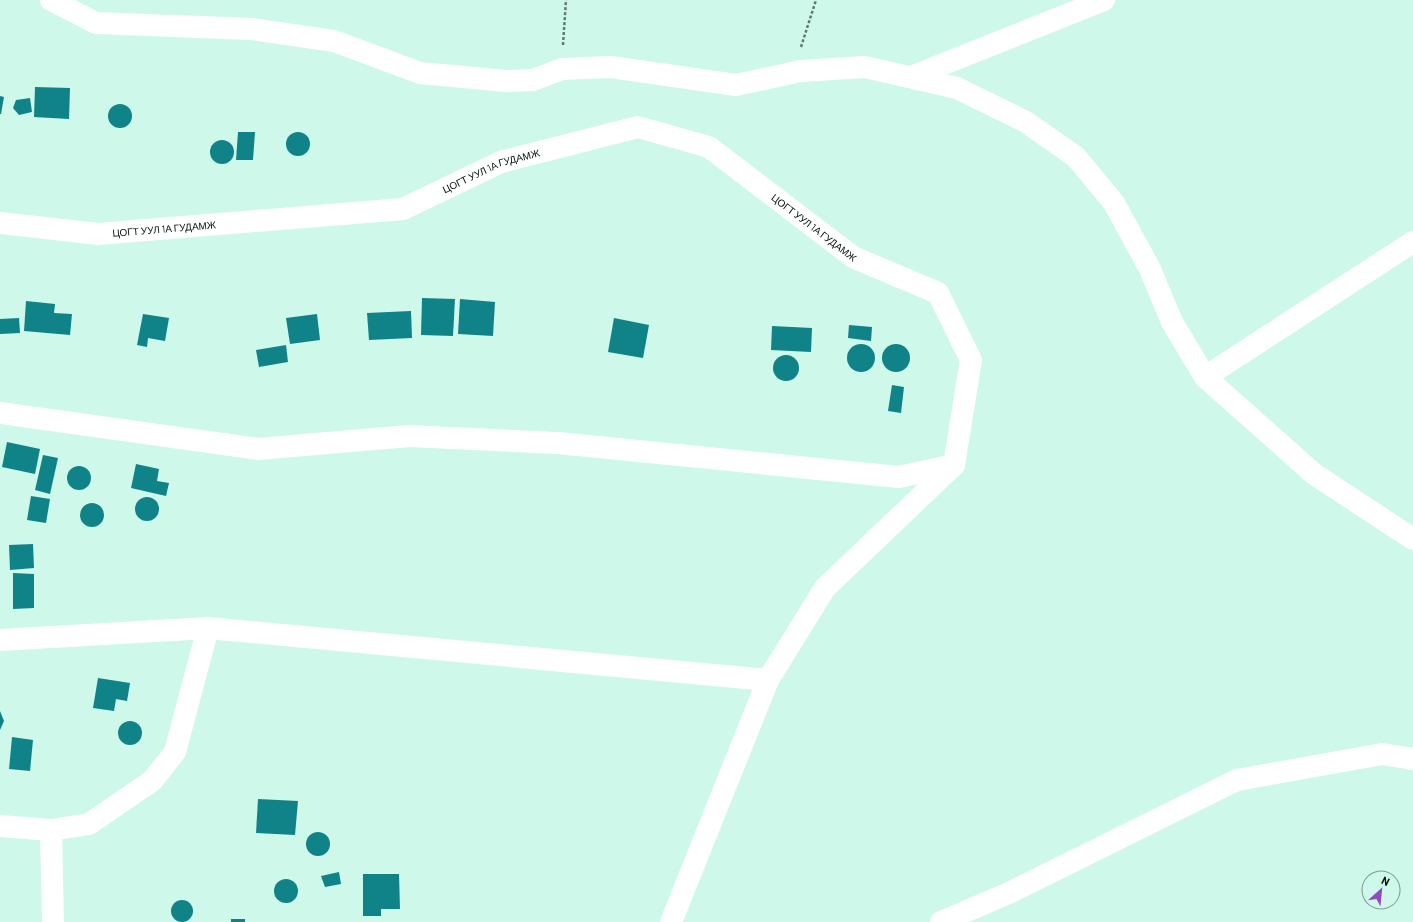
<svg xmlns="http://www.w3.org/2000/svg" width="1413" height="922" font-family="Barlow,sans-serif">
<style>
.building{fill:#108388}
.lines{fill:none;stroke-linecap:round;stroke-linejoin:round}
.path{stroke:#607b72;stroke-width:2.5;stroke-dasharray:3 2;stroke-linecap:butt}
.minor{stroke:#fff;stroke-width:22}
.labels{text-anchor:middle;dominant-baseline:central;stroke-width:3;stroke-linejoin:round;paint-order:stroke}
.street-label{font-size:10px;fill:#05130f;stroke:#cef8ea}
</style>
<rect width="100%" height="100%" fill="#cef8ea"/>
<g class="building">
<path d="M35 87 70 88 69 119 34 117Z"/>
<path d="M0 96 4 97 1 114H0Z"/>
<path d="M30 98 32 112 19 115 13 108 16 100Z"/>
<circle cx="120" cy="116" r="12"/>
<path d="M238 132H255L253 160H236Z"/>
<circle cx="298" cy="144" r="12"/>
<circle cx="222" cy="152" r="12"/>
<path d="M422 298 455 299 453 336 421 335Z"/>
<path d="M460 299 495 302 493 336 458 334Z"/>
<path d="M26 301 55 304 54 313 72 314 70 335 24 331Z"/>
<path d="M411 311 412 338 369 340 367 313Z"/>
<path d="M143 314 169 318 165 341 148 338 147 347 137 345Z"/>
<path d="M317 314 320 340 290 344 286 318Z"/>
<path d="M19 318 20 333 0 334V319Z"/>
<path d="M614 318 649 325 643 358 608 352Z"/>
<path d="M849 325 872 327 871 341 848 338Z"/>
<path d="M772 326 812 328 811 352 771 350Z"/>
<circle cx="861" cy="358" r="14"/>
<circle cx="896" cy="358" r="14"/>
<path d="M286 345 288 362 259 367 256 350Z"/>
<circle cx="786" cy="368" r="13"/>
<path d="M892 385 904 387 901 413 888 411Z"/>
<path d="M7 442 40 449 35 474 2 467Z"/>
<path d="M43 455 58 458 50 494 35 490Z"/>
<path d="M136 464 159 469 157 481 169 483 166 496 131 488Z"/>
<circle cx="79" cy="478" r="12"/>
<path d="M31 496 50 499 46 523 27 520Z"/>
<circle cx="147" cy="509" r="12"/>
<circle cx="92" cy="515" r="12"/>
<path d="M33 544 34 568 10 570 9 545Z"/>
<path d="M13 573 34 574V608L13 609Z"/>
<path d="M98 678 130 683 127 701 116 699 114 711 93 708Z"/>
<path d="M0 711 4 721 0 730Z"/>
<circle cx="130" cy="733" r="12"/>
<path d="M12 737 33 740 30 771 9 769Z"/>
<path d="M258 799 298 801 295 835 256 833Z"/>
<circle cx="318" cy="844" r="12"/>
<path d="M339 872 341 884 325 887 321 876Z"/>
<path d="M363 874H399L400 909H381V916H363Z"/>
<circle cx="286" cy="891" r="12"/>
<circle cx="182" cy="911" r="11"/>
<rect x="231" y="919" width="14" height="3"/>
</g>
<g class="lines">
<g class="path">
<path d="M563 45 566 0"/>
<path d="M801 47 816 0"/>
</g>
<g class="minor">
<path d="M51 0 96 23 251 29 334 41 420 73 506 81 533 80 562 69 611 67 736 85 801 71 865 67 957 88 1026 122 1076 157 1114 203 1150 269 1172 322 1205 377 1314 474 1413 539"/>
<path d="M911 77 1104 0"/>
<path id="s1" d="M0 223 98 234 403 209 501 162 638 127 709 147 853 257 938 293 971 360 954 465 825 588 768 680 671 922"/>
<path d="M1205 377 1413 242"/>
<path d="M0 413 258 449 409 436 558 443 899 477 954 465"/>
<path d="M0 640 208 628 768 680"/>
<path d="M0 826 51 830 53 922"/>
<path d="M51 830 89 824 152 781 175 752 208 628"/>
<path d="M941 922 1009 893 1237 780 1382 754 1413 759"/>
</g>
</g>
<g class="labels">
<g class="street-label">
<text stroke="none"><textPath href="#s1" startOffset="501">ЦОГТ УУЛ 1А ГУДАМЖ</textPath></text>
<text stroke="none"><textPath href="#s1" startOffset="861">ЦОГТ УУЛ 1А ГУДАМЖ</textPath></text>
<text stroke="none"><textPath href="#s1" startOffset="165">ЦОГТ УУЛ 1А ГУДАМЖ</textPath></text>
</g>
</g>
<g transform="translate(1381 890) rotate(27)"><circle r="19" fill="#cef8ea" stroke="#7e9c92"/>
<path d="M0-3L7 15L0 10L-7 15Z" fill="#914bbf"/>
<text y="-6" font-size="11" font-weight="bold" text-anchor="middle" fill="#05130f">N</text>
</g>
</svg>
